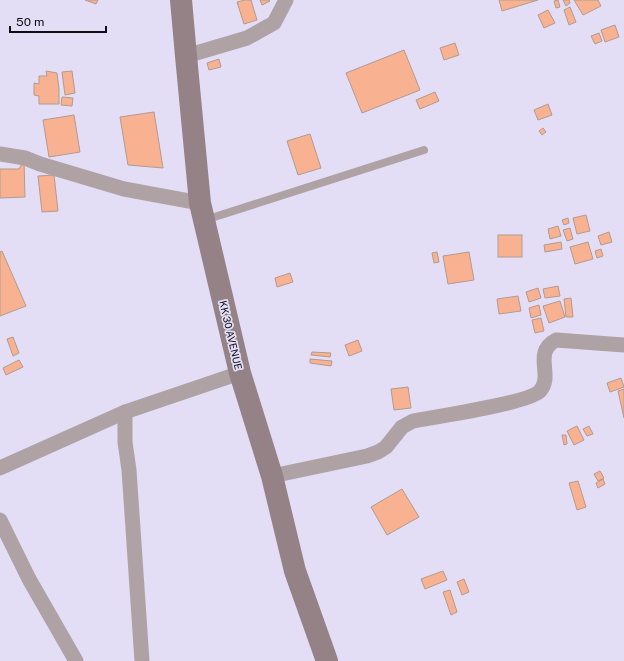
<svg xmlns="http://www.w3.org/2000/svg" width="624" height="661" font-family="'Public Sans',sans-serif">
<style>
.building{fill:#f9b291;stroke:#b29a90}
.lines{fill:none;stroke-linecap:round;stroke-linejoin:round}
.lane{stroke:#aea2a5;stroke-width:8}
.street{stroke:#aea2a5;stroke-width:15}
.secondary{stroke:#948287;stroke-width:22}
.labels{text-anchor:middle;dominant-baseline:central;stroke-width:3.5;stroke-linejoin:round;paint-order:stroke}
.street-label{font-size:10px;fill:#0e0c14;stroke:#e3def6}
</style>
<rect width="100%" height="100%" fill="#e3def6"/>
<g class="building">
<path d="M85 0H98L96 4Z"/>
<path d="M245 0H251L257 20 244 24 237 2Z"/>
<path d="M260 0H269L270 1 262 5Z"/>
<path d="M499 0H538L502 11Z"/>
<path d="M558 0 560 7 556 8 554 1Z"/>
<path d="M563 0H569L570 3 566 6Z"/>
<path d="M574 0H598L601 6 583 15Z"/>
<path d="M570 7 576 22 569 25 564 10Z"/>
<path d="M548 10 555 23 544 28 538 15Z"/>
<path d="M615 25 619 37 605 42 601 30Z"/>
<path d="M599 33 602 41 595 44 591 36Z"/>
<path d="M455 43 459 55 444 60 440 48Z"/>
<path d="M404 50 420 90 362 113 346 73Z"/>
<path d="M219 59 221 67 209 70 207 63Z"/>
<path d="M46 71 57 73 59 89V104H39V96L34 95V83L39 84V76H47Z"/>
<path d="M72 71 75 93 65 95 62 72Z"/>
<path d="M435 92 439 101 420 109 416 100Z"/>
<path d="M62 97 73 98 72 106 61 105Z"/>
<path d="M548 104 552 115 538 120 534 110Z"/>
<path d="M154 112 163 168 128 165 120 117Z"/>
<path d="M74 115 80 152 49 157 43 120Z"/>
<path d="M543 128 546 132 542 135 539 131Z"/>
<path d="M310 134 321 168 298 175 287 141Z"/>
<path d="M24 160 25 197 0 198V169H19Z"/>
<path d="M54 175 58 211 42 212 38 176Z"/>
<path d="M586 215 590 231 577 234 573 218Z"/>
<path d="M568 218 569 223 564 225 562 220Z"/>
<path d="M558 226 561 236 550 239 548 229Z"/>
<path d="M570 228 573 239 567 241 563 230Z"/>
<path d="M609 232 612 242 601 245 598 236Z"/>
<rect x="498" y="235" width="24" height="22"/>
<path d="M561 242 562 249 545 252 544 245Z"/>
<path d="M588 242 593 259 575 264 570 247Z"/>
<path d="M601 249 603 256 597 258 595 251Z"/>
<path d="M2 251 26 306 0 316V252Z"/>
<path d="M437 252 439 262 434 263 432 253Z"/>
<path d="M469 252 474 280 448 284 443 256Z"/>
<path d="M290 273 293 282 277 287 275 278Z"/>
<path d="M558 286 560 296 545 298 543 289Z"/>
<path d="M538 288 541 298 529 302 526 292Z"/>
<path d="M518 296 521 311 499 314 497 299Z"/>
<path d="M571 298 573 317H566L564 299Z"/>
<path d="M560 301 565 317 549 323 543 306Z"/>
<path d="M539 305 541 315 531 318 529 308Z"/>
<path d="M541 318 544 331 535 333 532 320Z"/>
<path d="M13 337 19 353 13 356 7 339Z"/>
<path d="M358 340 362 351 349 356 345 345Z"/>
<path d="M312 352 331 353 330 357 311 355Z"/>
<path d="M310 359 332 361 331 366 310 363Z"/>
<path d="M19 360 23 367 6 375 3 368Z"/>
<path d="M621 378 624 387 610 392 607 383Z"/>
<path d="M408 387 411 408 394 410 391 389Z"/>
<path d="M624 389V418L618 391Z"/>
<path d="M577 426 584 440 574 445 567 431Z"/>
<path d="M589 426 593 434 587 436 583 429Z"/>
<path d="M562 435H566L567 444 564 445Z"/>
<path d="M600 471 604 478 598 481 594 474Z"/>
<path d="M603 479 605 484 598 488 596 483Z"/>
<path d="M578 481 586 507 577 510 569 483Z"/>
<path d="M402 489 419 517 387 535 371 507Z"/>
<path d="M443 571 447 580 425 589 421 579Z"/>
<path d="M464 579 469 592 462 595 457 582Z"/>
<path d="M450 590 457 612 451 615 443 592Z"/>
</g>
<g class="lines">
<path class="lane" d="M205 220 424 150"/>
<g class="street">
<path d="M186 56 247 38 274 23 286 0"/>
<path d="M0 154 25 158 40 164 124 189 200 203"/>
<path d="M125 412V442L129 470 142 661"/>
<path d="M0 468 125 412 240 373"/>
<path d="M272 476 367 456 378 452 386 447 402 427 413 421C434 417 529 403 540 391 554 375 532 353 556 340L624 345"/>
<path d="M0 520 29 579 76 661"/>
</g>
<path class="secondary" d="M181 0 186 56 200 203 240 373 272 476 295 571 327 661"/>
</g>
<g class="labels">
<g class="street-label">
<text transform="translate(231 335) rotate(77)">KK 30 AVENUE</text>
</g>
</g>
<path d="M10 26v6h96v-6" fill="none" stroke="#0e0c14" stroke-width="2"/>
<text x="16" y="26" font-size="12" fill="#0e0c14" stroke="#e3def6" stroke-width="3" paint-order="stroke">50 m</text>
</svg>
